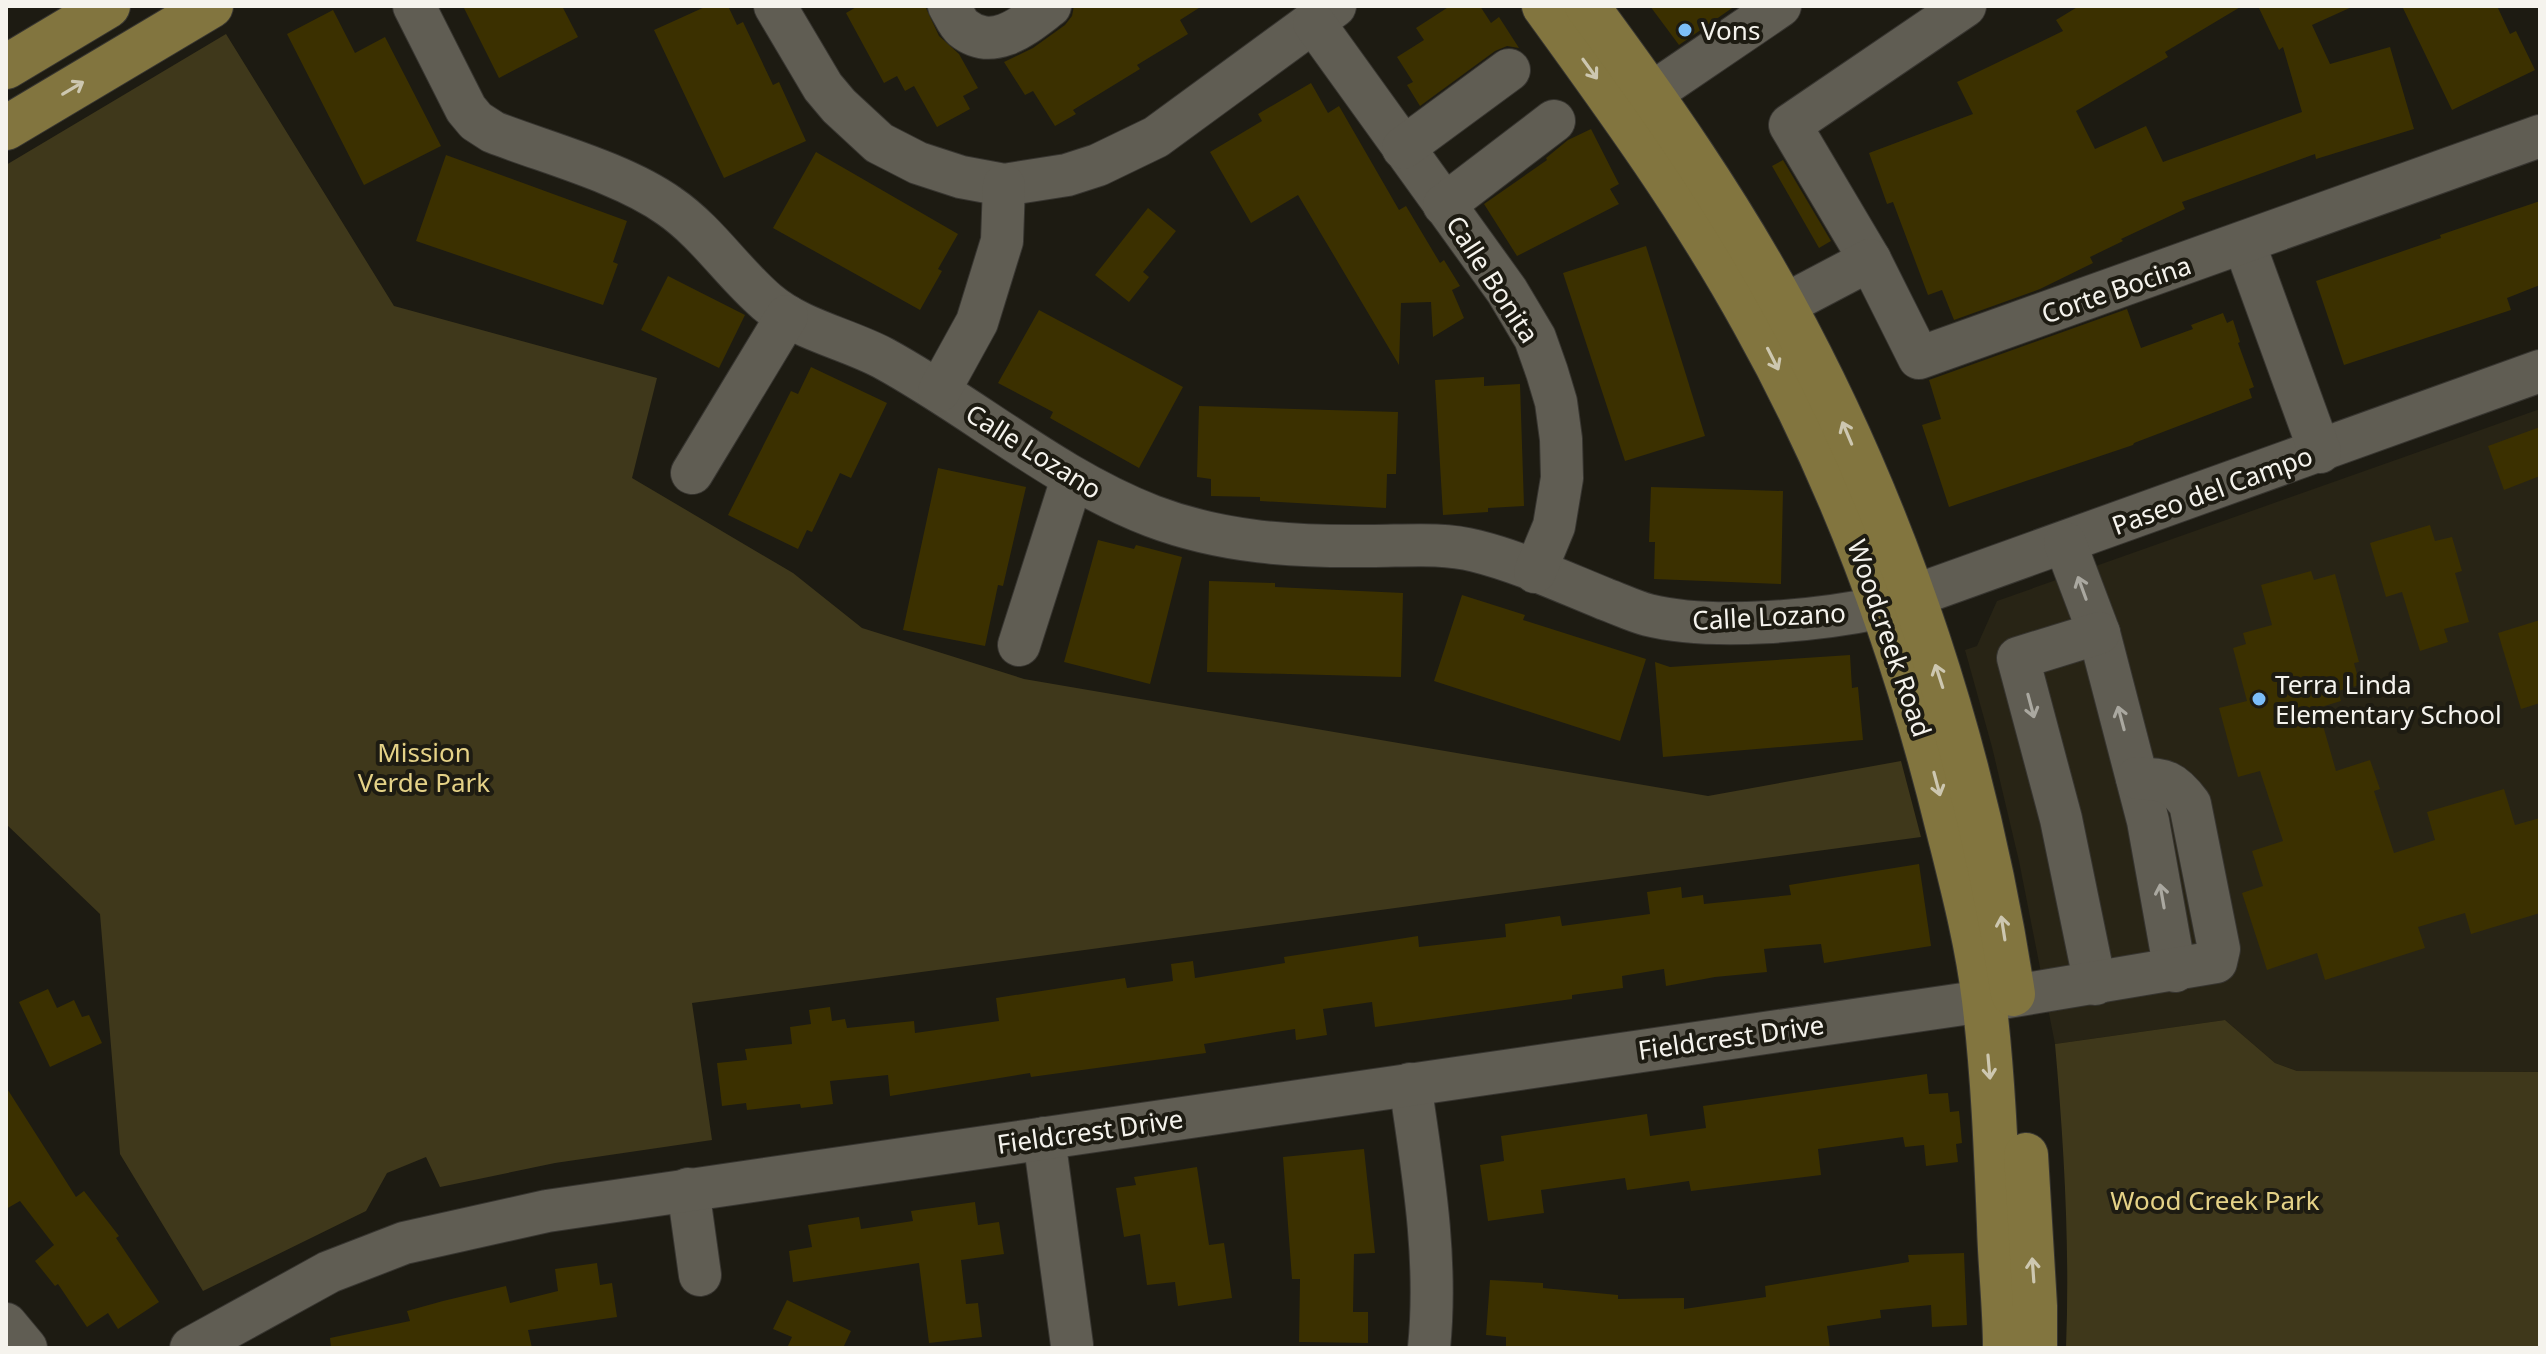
<svg xmlns="http://www.w3.org/2000/svg" width="2546" height="1354" font-family="'Noto Sans',sans-serif">
<style>
.built{fill:#282415}
.green{fill:#3f381b}
.building{fill:#3b3000}
.lines{fill:none;stroke-linecap:round;stroke-linejoin:round}
.minor-casing{stroke:#373530;stroke-width:44}
.major-casing{stroke:#373530;stroke-width:46}
.minor{stroke:#605d53;stroke-width:42}
.major{stroke:#82753f;stroke-width:44}
.oneway{stroke:#cdc7b0}
.oneway2{stroke:#aaa8a0}
.poi-dot{fill:#7cbef9;stroke:#1d1b12;stroke-width:3}
.labels{text-anchor:middle;dominant-baseline:central;stroke-width:8;stroke-linejoin:round;paint-order:stroke}
.poi-label{font-size:26px;fill:#f5f3ed;stroke:#1d1b12;text-anchor:start}
.street-label{font-size:26px;fill:#f5f3ed;stroke:#1d1b12}
.park-label{font-size:26px;fill:#e5d287;stroke:#1d1b12}
</style>
<rect width="100%" height="100%" fill="#1d1b12"/>
<path class="built" d="M2540 409V1072L2297 1071 2275 1063 2225 1020 2055 1044 2019 861 1992 747 1965 650 1977 646 1997 601Z"/>
<g class="green">
<path d="M226 34 394 306 657 378 632 478 793 573 862 628 1024 679 1708 796 1901 761 1921 837 692 1003 712 1140 555 1163 440 1187 426 1157 387 1173 366 1211 203 1291 120 1154 100 914 6 824V165Z"/>
<path d="M2225 1020 2275 1063 2297 1071 2540 1072V1348H2066C2070 1246 2064 1145 2055 1044Z"/>
</g>
<g class="building">
<path d="M463 6H562L578 37 499 78Z"/>
<path d="M707 6H728L737 25 743 22 773 85 779 82 806 141 724 178 654 30Z"/>
<path d="M858 6H925L939 36 959 54 978 88 963 96 970 109 937 127 914 86 905 91 897 76 884 83 846 13Z"/>
<path d="M1074 6H1202L1180 20 1188 34 1137 65 1140 69 1073 110 1076 114 1055 126 1033 91 1025 95 1004 62 1033 48 1065 25 1072 16Z"/>
<path d="M1450 6H1480L1491 23 1499 17 1519 48 1507 46 1495 51 1420 106 1407 85 1413 82 1397 57 1424 40 1416 28Z"/>
<path d="M1650 6H1735L1679 45Z"/>
<path d="M2079 6H2242L2165 52 2168 57 2076 111 2095 149 2146 126 2163 162 2302 112 2283 47 2279 50 2258 6H2354L2312 25 2330 64 2390 47 2414 129 2316 159 2315 154 2182 202 2185 209 2121 239 2123 241 2090 257 2093 263 2040 289 1954 320 1942 290 1928 295 1893 202 1887 204 1869 153 1973 114 1957 82 2063 31 2056 20Z"/>
<path d="M2402 6H2497L2510 34 2516 31 2535 70 2452 110Z"/>
<path d="M333 10 355 53 385 37 441 146 364 185 287 34Z"/>
<path d="M1311 83 1328 113 1339 106 1399 210 1406 206 1440 263 1444 260 1460 286 1452 290 1464 318 1433 337 1431 302 1401 303 1399 365 1298 195 1251 223 1210 152 1262 121 1258 114Z"/>
<path d="M1591 129 1619 184 1610 189 1619 204 1517 256 1484 204 1547 160 1546 158 1568 140Z"/>
<path d="M816 152 958 234 938 269 942 271 920 310 773 228Z"/>
<path d="M446 155 627 221 613 262 618 264 603 305 416 241Z"/>
<path d="M1783 160 1831 241 1819 248 1772 166Z"/>
<path d="M2540 201V285L2507 298 2511 310 2344 365 2316 281 2441 238 2440 235Z"/>
<path d="M1148 208 1176 231 1143 272 1149 277 1129 302 1095 275Z"/>
<path d="M1646 246 1705 436 1625 461 1563 273Z"/>
<path d="M668 276 745 315 719 368 641 330Z"/>
<path d="M2127 309 2141 348 2193 329 2191 325 2223 313 2227 323 2233 320 2240 342 2238 343 2254 387 2249 389 2252 398 2134 443 2133 445 1949 507 1922 425 1941 419 1929 380Z"/>
<path d="M1039 310 1183 387 1139 468 1050 418 1053 412 998 383Z"/>
<path d="M811 367 887 403 851 478 840 473 812 532 807 530 798 549 728 515 791 391 798 394Z"/>
<path d="M1484 377V386L1520 384 1524 506 1488 508V512L1443 515 1435 380Z"/>
<path d="M1199 406 1398 412 1396 474H1387L1386 508 1260 501V497L1211 496V479L1197 477Z"/>
<path d="M2540 427V476L2504 490 2488 446Z"/>
<path d="M938 468 1026 487 1003 586 998 585 985 646 903 630Z"/>
<path d="M1651 487 1783 491 1781 584 1654 579 1655 542H1649Z"/>
<path d="M2430 525 2435 541 2452 537 2462 571 2455 573 2469 622 2444 629 2448 642 2420 651 2402 592 2386 597 2370 543Z"/>
<path d="M1098 540 1134 549 1136 545 1182 557 1150 684 1064 662Z"/>
<path d="M2311 571 2314 580 2335 574 2359 662 2354 663 2360 685 2338 691 2341 701 2318 708 2336 771 2370 760 2380 789 2374 791 2394 853 2435 840 2427 812 2504 789 2515 825 2540 818V913L2471 934 2465 913 2418 927 2425 948 2325 980 2317 953 2267 970 2242 893 2263 886 2252 851 2283 841 2260 771 2238 777 2219 708 2247 701 2233 648 2246 644 2243 633 2272 625 2261 585Z"/>
<path d="M1209 581 1275 583V587L1403 593 1401 677 1207 672Z"/>
<path d="M1462 595 1525 615 1523 620 1646 659 1620 741 1434 681Z"/>
<path d="M2540 620V703L2521 709 2498 633Z"/>
<path d="M1850 655 1852 688 1858 687 1863 740 1663 757 1655 662 1670 667Z"/>
<path d="M1919 864 1931 946 1824 963 1821 944 1764 949 1767 972 1715 977 1666 986 1664 969 1622 976 1623 988 1572 995V999L1375 1027 1372 1002 1323 1009 1327 1035 1296 1040 1295 1029 1204 1044 1206 1053 1031 1077 1030 1073 890 1096 888 1075 830 1081 833 1104 801 1108 800 1104 747 1110 746 1103 722 1106 717 1063 747 1060 745 1049 792 1044 790 1027 811 1024 809 1010 830 1007 832 1021 845 1019 847 1028 914 1021 915 1033 999 1021 996 998 1125 978 1127 988 1173 981 1171 964 1193 961 1195 978 1285 963 1284 957 1418 936 1419 947 1506 937 1505 924 1560 916 1562 926 1650 914 1647 892 1681 887 1682 898 1703 895 1704 904 1791 895 1789 885Z"/>
<path d="M48 989 57 1008 74 1000 82 1017 89 1015 102 1043 50 1067 19 1002Z"/>
<path d="M1927 1074 1929 1094 1948 1093 1950 1112 1959 1111 1962 1143 1956 1144 1958 1162 1926 1166 1924 1145 1905 1147 1903 1137 1818 1149 1821 1175 1691 1191 1689 1181 1627 1190 1625 1178 1541 1190 1544 1213 1488 1221 1480 1165 1504 1161 1501 1136 1647 1114 1650 1136 1706 1128 1703 1106Z"/>
<path d="M6 1087 76 1197 84 1191 119 1236 116 1238 159 1302 118 1329 108 1313 87 1327 58 1284 55 1286 35 1261 54 1245 20 1201 6 1209Z"/>
<path d="M1364 1149 1375 1253 1354 1254 1353 1312H1368V1343L1299 1342 1300 1279H1292L1283 1157Z"/>
<path d="M1197 1167 1209 1245 1224 1243 1232 1298 1178 1306 1175 1282 1147 1285 1140 1234 1124 1237 1116 1188 1136 1185 1134 1177Z"/>
<path d="M975 1202 978 1225 999 1222 1004 1254 961 1260 966 1304 978 1303 982 1337 929 1343 919 1263 793 1282 789 1251 812 1247 808 1225 859 1217 861 1229 913 1221 911 1211Z"/>
<path d="M1964 1253 1967 1325 1932 1327 1931 1305 1880 1310 1881 1318 1827 1326 1830 1348H1506V1337L1486 1335 1490 1280 1543 1283V1288L1618 1295V1299L1684 1298V1309L1766 1297 1765 1286 1909 1262 1908 1255Z"/>
<path d="M597 1263 600 1285 612 1283 617 1317 528 1330 532 1348H331L330 1338 410 1321 407 1311 443 1301 506 1286 510 1303 558 1291 555 1269Z"/>
<path d="M787 1300 851 1331 843 1348H787L792 1337 773 1329Z"/>
</g>
<g class="lines">
<defs>
<g id="minor">
<path d="M414 6 466 109 476 121 493 132C547 153 623 173 669 206 707 232 732 272 767 302 800 330 845 338 883 358 975 408 1054 478 1152 516 1223 543 1295 547 1370 546 1404 546 1443 542 1476 551 1520 562 1563 582 1605 599 1619 604 1633 611 1648 615 1713 631 1817 621 1883 607L2540 371"/>
<path d="M775 6 823 87 839 106 879 143 918 163 961 177 1004 185 1067 175 1098 165 1156 137 1335 6"/>
<path d="M949 6C953 12 957 23 963 28 994 53 1026 24 1050 6"/>
<path d="M1314 23 1507 291 1535 338 1547 372 1556 402 1561 439 1562 478 1554 526 1535 572"/>
<path d="M1652 93 1780 6"/>
<path d="M1403 148 1509 70"/>
<path d="M1444 205 1554 121"/>
<path d="M2244 243 2320 452"/>
<path d="M1870 260 1790 125 1965 6"/>
<path d="M1754 321 1870 260 1919 358 2540 136"/>
<path d="M939 391 977 322 1002 241 1004 185"/>
<path d="M692 473 787 316"/>
<path d="M2065 543 2099 633 2148 821 2175 971"/>
<path d="M1019 645 1072 479"/>
<path d="M2095 984 2061 819 2018 658 2099 633"/>
<path d="M1410 1084C1423 1172 1438 1259 1429 1348"/>
<path d="M1044 1138 1072 1345"/>
<path d="M688 1189 700 1275"/>
<path d="M6 1324 26 1348"/>
<path d="M191 1348 329 1272 404 1243 547 1211 1984 1001 2216 962 2219 949 2190 804C2172 780 2166 780 2137 778"/>
</g>
<g id="major">
<path d="M1544 6C1618 108 1692 210 1753 321 1842 480 1905 652 1948 829 1962 885 1977 942 1984 1000 1993 1074 1996 1150 1999 1225 2000 1266 2005 1307 2005 1348"/>
<path d="M1587 6C1658 102 1726 199 1783 304 1900 518 1976 754 2013 994"/>
<path d="M6 67 108 6"/>
<path d="M6 128 211 6"/>
<path d="M2026 1155 2035 1306V1348"/>
</g>
</defs>
<use href="#minor" class="minor-casing"/>
<use href="#major" class="major-casing"/>
<use href="#minor" class="minor"/>
<use href="#major" class="major"/>
</g>
<defs><path id="oneway-shaft" d="M-6 0H5M1.5-3L5.5 0L1.5 3" fill="none" stroke-width="1.6" stroke-linecap="round" stroke-linejoin="round" transform="scale(2)"/></defs>
<g class="oneway">
<use href="#oneway-shaft" transform="translate(1590 69) rotate(54)"/>
<use href="#oneway-shaft" transform="translate(73 88) rotate(-31)"/>
<use href="#oneway-shaft" transform="translate(1773 359) rotate(63)"/>
<use href="#oneway-shaft" transform="translate(1847 433) rotate(-113)"/>
<use href="#oneway-shaft" transform="translate(1939 676) rotate(-108)"/>
<use href="#oneway-shaft" transform="translate(1937 784) rotate(75)"/>
<use href="#oneway-shaft" transform="translate(2003 928) rotate(-99)"/>
<use href="#oneway-shaft" transform="translate(1989 1067) rotate(85)"/>
<use href="#oneway-shaft" transform="translate(2033 1270) rotate(-94)"/>
</g>
<g class="oneway2">
<use href="#oneway-shaft" transform="translate(2082 588) rotate(-110)"/>
<use href="#oneway-shaft" transform="translate(2031 706) rotate(75)"/>
<use href="#oneway-shaft" transform="translate(2121 718) rotate(-105)"/>
<use href="#oneway-shaft" transform="translate(2162 896) rotate(-100)"/>
</g>
<g class="poi-dot">
<circle cx="1685" cy="30" r="8"/>
<circle cx="2259" cy="699" r="8"/>
</g>
<g class="labels">
<g class="poi-label">
<text x="1701" y="30">Vons</text>
<text x="2275" y="684">Terra Linda<tspan x="2275" dy="30">Elementary School</tspan></text>
</g>
<g class="street-label">
<text transform="translate(1493 279) rotate(57)">Calle Bonita</text>
<text transform="translate(2116 289) rotate(-19)">Corte Bocina</text>
<text transform="translate(1034 451) rotate(32)">Calle Lozano</text>
<text transform="translate(2212 490) rotate(-20)">Paseo del Campo</text>
<text transform="translate(1769 616) rotate(-3)">Calle Lozano</text>
<text transform="translate(1890 638) rotate(71)">Woodcreek Road</text>
<text transform="translate(1731 1037) rotate(-8)">Fieldcrest Drive</text>
<text transform="translate(1090 1131) rotate(-8)">Fieldcrest Drive</text>
</g>
<g class="park-label">
<text x="424" y="752">Mission<tspan x="424" dy="30">Verde Park</tspan></text>
<text x="2215" y="1200">Wood Creek Park</text>
</g>
</g>
<rect width="2546" height="1354" fill="none" stroke="#f5f3ed" stroke-width="16"/>
</svg>
